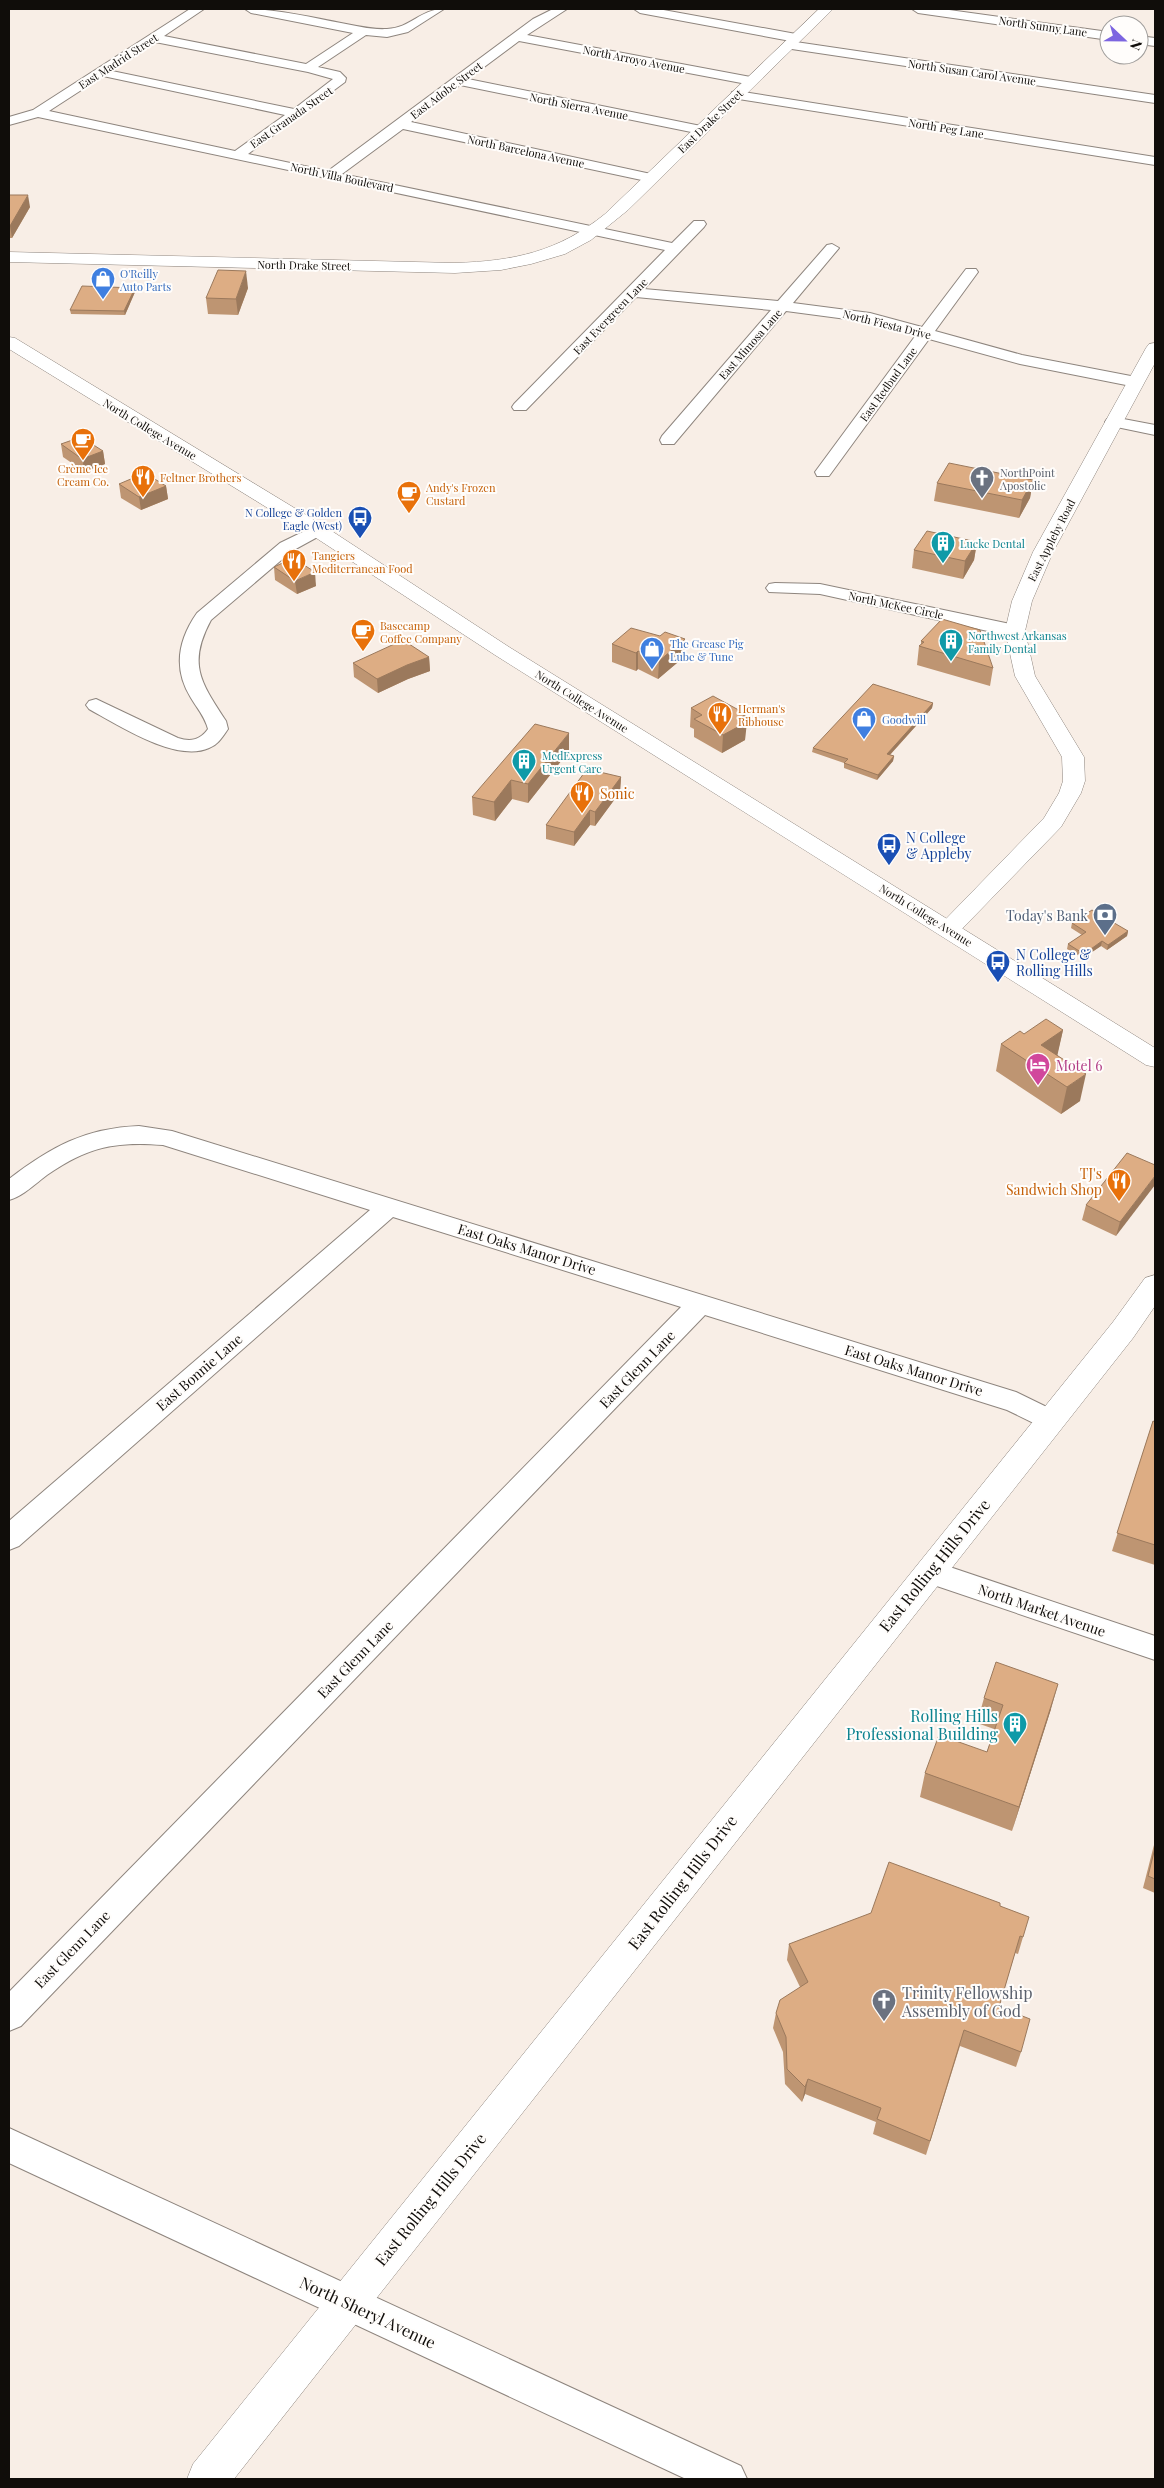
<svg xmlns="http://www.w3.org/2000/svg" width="1164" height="2488" font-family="'Playfair Display',serif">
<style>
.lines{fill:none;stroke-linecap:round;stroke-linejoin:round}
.minor-casing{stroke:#8e857e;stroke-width:2}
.tertiary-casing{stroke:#8e857e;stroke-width:1}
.primary-casing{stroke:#8e857e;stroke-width:1}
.minor{fill:#fff;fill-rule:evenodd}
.tertiary{fill:#fff;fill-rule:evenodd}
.primary{fill:#fff;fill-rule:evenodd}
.wall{fill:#be9572}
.shaded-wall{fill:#9b795c}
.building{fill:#ddad84;stroke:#9b795c}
.labels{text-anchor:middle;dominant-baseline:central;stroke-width:4;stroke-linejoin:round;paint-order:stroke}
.far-street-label{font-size:11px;fill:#100d0a;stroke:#fffdfb}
.far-shop-label{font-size:11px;fill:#366cbe;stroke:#fffdfb;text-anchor:start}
.far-food-label{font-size:11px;fill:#c56008;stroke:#fffdfb;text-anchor:start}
.far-worship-label{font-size:11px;fill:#5b616d;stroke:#fffdfb;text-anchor:start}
.far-transit-label{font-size:11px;fill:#164399;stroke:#fffdfb;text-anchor:end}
.far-culture-label{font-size:11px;fill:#0d838f;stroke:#fffdfb;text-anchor:start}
.food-label{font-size:14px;fill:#c56008;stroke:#fffdfb;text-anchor:start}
.transit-label{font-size:14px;fill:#164399;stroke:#fffdfb;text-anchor:start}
.service-label{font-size:14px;fill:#4e5e75;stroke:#fffdfb;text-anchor:end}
.hotel-label{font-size:14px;fill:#b23c85;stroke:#fffdfb;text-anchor:start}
.street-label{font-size:14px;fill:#100d0a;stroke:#fffdfb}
.near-street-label{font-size:16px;fill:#100d0a;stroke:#fffdfb}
.near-culture-label{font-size:16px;fill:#0d838f;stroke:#fffdfb;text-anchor:end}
.near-worship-label{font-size:16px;fill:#5b616d;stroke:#fffdfb;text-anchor:start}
</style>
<rect width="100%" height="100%" fill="#f8eee6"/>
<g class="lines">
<defs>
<g id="minor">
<path d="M190 9H204L164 36 306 64 353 33 251 13 245 9C278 9 309 17 341 23 356 26 372 30 387 29 411 28 420 9 444 9L408 32 387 37 366 35 318 67 340 72 346 78 345 82 248 154 328 171 533 19 553 9H567L527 35 756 78 758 81 752 85 519 41 468 79 701 126 708 130 701 134 460 85 411 122 651 174 658 178 651 182 403 129 342 174 672 243 694 221H704L706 224 704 227 644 289 778 301 827 245 832 244 839 248 793 303 870 313 922 327 966 269H976L978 272 935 331 1022 355 1136 377 1144 382 1136 387 1020 364 929 339 829 476H817L815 472 916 335 869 322 786 311 674 444H662L660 440 662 436 771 310 636 297 526 410H514L512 407 514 404 665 250 38 117 9 125V117L33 110ZM155 42 308 72 333 79 294 109 112 71ZM103 76 285 115 235 151 49 111Z"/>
<path d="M634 9H658L796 34 802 38 796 42 640 13Z"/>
<path d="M912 9H942L1109 32V40L918 13Z"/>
<path d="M1139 36 1155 38V46L1139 44Z"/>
<path d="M789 41 1155 95V103L785 48 783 45Z"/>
<path d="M737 91 1155 157V165L732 98 731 95 732 92Z"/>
<path d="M1113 417 1155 425V435L1107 425 1105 422 1107 419Z"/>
<path d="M317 525 323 526 326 530 323 534 292 551 211 620C187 664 201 683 226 721L228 729C223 736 218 745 209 748 176 763 118 725 89 709L86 705 89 701 96 699 178 738C191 742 200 740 208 729 205 717 197 708 191 698 173 669 178 640 197 613L280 543Z"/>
<path d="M775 583 820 584 1015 625 1022 627 1024 631 1022 635 1015 637 820 594 769 592 766 588 769 584Z"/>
<path d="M139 1126 172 1131 1016 1392 1059 1413 1063 1420 1059 1427 1050 1431 1007 1410 705 1315 21 2026 9 2031V1992L681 1307 393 1217 19 1546 9 1550V1521L370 1210 163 1145C115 1141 87 1147 47 1175 35 1184 23 1196 9 1200V1179C51 1147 85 1128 139 1126Z"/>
<path d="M929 1560 1155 1636V1660L919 1580 915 1572 919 1564Z"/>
<path d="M9 2128 741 2466 747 2479H686L9 2163Z"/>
</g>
<g id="tertiary">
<path d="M819 9H833L628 210 591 240 565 254 531 264 501 270 455 273 9 262V252L455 263C514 261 558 252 605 214Z"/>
<path d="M1155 343V363L1053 552 1032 601 1025 631 1035 676 1084 757 1085 781 1081 793 1061 827 957 934 949 937 941 934 937 929 941 924 1044 818 1059 793 1063 781 1062 757 1015 676 1005 631 1012 601 1033 552 1146 348 1149 344Z"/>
<path d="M1155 1275V1306L1133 1338 234 2479H187L193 2464 1113 1322 1145 1278Z"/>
</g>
<path id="primary" d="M9 337 15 338 324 526 509 647 1155 1048V1067L1146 1065 495 655 310 534 9 349Z"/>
</defs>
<use href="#minor" class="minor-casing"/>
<use href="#tertiary" class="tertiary-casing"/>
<use href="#primary" class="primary-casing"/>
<use href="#minor" class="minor"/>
<use href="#tertiary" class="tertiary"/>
<use href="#primary" class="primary"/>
</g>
<g class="wall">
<path d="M9 195 30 207 12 238H9Z"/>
<path d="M248 288 238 315 208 314 206 298Z"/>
<path d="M135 292 125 315 71 314 70 310Z"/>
<path d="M61 444 103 451 105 464 85 472 63 457Z"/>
<path d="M1033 480 1030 498 1019 518 934 501 937 483Z"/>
<path d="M119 484 166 486 168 499 141 510 121 498Z"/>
<path d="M977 542 974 560 963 579 912 568 914 550Z"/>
<path d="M274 567 316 586 297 594 275 580Z"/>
<path d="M921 641 993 668 990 686 917 665 919 646 921 645Z"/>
<path d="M612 644 684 657 658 679 638 669 636 671 612 662Z"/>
<path d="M429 657 430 671 408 679 378 693 354 677 353 663Z"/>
<path d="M933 703 932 708 890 755 894 756 893 761 877 780 844 768V763L812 752 813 748Z"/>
<path d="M691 708 746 714 745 740 722 753 694 737V729L690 727Z"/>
<path d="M569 751 528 803 512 799 495 821 473 815 472 797Z"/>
<path d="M621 777 620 792 595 826 590 825 574 846 546 839V825Z"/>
<path d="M1072 923 1128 931 1127 936 1107 950 1101 946 1083 958 1067 949 1068 944 1082 935 1071 928Z"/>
<path d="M1063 1030 1057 1055 1080 1101 1061 1114 996 1071 1001 1044 1024 1034Z"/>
<path d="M1155 1165 1116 1236 1082 1220 1086 1205Z"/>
<path d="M1153 1421 1155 1422V1565L1112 1551Z"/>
<path d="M984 1698 1051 1709 1012 1831 920 1797 925 1773 987 1752 994 1729 977 1723Z"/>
<path d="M1155 1841V1893L1143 1888Z"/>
<path d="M1000 1906 1023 1937 1018 1954 1015 1953 999 2007 1021 2052 1016 2067 960 2046 926 2155 873 2134 876 2122 805 2094 802 2102 785 2084 783 2052 773 2028 776 2013 800 1987 787 1960 789 1944Z"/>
</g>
<g class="shaded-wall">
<path d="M28 195 30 207 12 238 10 226Z"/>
<path d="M246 271 248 288 238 315 236 299Z"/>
<path d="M135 288V292L125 315 124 311Z"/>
<path d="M103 451 105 464 85 472 82 459Z"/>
<path d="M1033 480 1030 498 1019 518 1022 500Z"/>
<path d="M166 486 168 499 141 510 139 497Z"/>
<path d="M977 542 974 560 963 579 965 561Z"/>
<path d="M315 572 316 586 297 594 295 581Z"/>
<path d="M685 639 684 657 658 679 659 661Z"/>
<path d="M638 651V669L636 671V653Z"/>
<path d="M429 657 430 671 408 679 378 693 377 679 407 665Z"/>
<path d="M933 703 932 708 886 759 887 754Z"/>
<path d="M746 714 745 722H747L745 740 722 753 723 735 740 718Z"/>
<path d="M569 733V751L528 803V784Z"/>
<path d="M894 756 893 761 877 780 878 775Z"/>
<path d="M621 777 620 792 595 826V812Z"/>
<path d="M511 780 512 799 495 821 494 802Z"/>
<path d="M590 810V825L574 846V832Z"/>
<path d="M1128 931 1127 936 1107 950 1108 945Z"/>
<path d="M1102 941 1101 946 1083 958 1084 954Z"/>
<path d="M1063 1030 1057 1057 1041 1045Z"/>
<path d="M1086 1074 1080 1101 1061 1114 1067 1087Z"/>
<path d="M1155 1176V1185L1116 1236 1120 1222Z"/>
<path d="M1058 1684 1051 1709 1012 1831 1019 1807Z"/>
<path d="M808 2079 805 2094 802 2102 805 2087Z"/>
</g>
<g class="building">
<path d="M9 195H28L10 226H9Z"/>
<path d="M218 270 246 271 236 299 206 298Z"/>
<path d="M82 286 135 288 124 311 70 310Z"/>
<path d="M81 437 103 451 82 459 61 444Z"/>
<path d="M949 463 1033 480 1022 500 937 483Z"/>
<path d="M145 473 166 486 139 497 119 484Z"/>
<path d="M927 531 977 542 965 561 914 550Z"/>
<path d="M293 558 315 572 295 581 274 567Z"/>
<path d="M942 619 980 630 993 668 919 646 924 642 921 641Z"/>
<path d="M631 628 660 636 665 632 685 639 659 661 638 651 636 653 612 644Z"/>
<path d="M403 640 429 657 407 665 377 679 353 663Z"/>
<path d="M873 684 933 703 887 754 894 756 878 775 844 763 848 759 813 748Z"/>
<path d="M713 696 746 714 740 718 747 722 723 735 694 719 702 715 691 708Z"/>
<path d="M535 724 569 733 528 784 511 780 494 802 472 797Z"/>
<path d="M587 769 621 777 595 812 590 810 574 832 546 825Z"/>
<path d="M1092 910 1128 931 1108 945 1102 941 1084 954 1068 944 1086 932 1072 923Z"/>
<path d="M1046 1019 1063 1030 1041 1045 1086 1074 1067 1087 1001 1044 1020 1031 1024 1034Z"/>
<path d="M1127 1153 1155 1165V1176L1120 1222 1086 1205Z"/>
<path d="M1153 1421 1155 1422V1545L1117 1533Z"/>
<path d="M996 1662 1058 1684 1019 1807 925 1773 939 1735 987 1752 1003 1705 984 1698Z"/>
<path d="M1155 1848V1879L1148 1876Z"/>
<path d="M889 1862 1000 1903V1906L1029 1917 1023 1937 1020 1936 999 2007 1030 2019 1021 2052 964 2030 930 2141 877 2119 881 2108 808 2079 805 2087 787 2069 786 2037 776 2013 780 2000 808 1982 789 1944 871 1913Z"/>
</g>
<defs>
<symbol id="shop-pin" viewBox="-11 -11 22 30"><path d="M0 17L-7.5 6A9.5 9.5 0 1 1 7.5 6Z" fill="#3f7fe0" stroke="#fffdfb"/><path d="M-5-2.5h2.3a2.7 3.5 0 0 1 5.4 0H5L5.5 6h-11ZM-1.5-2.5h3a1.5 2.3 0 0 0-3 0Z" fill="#fff"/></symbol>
<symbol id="cafe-pin" viewBox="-11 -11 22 30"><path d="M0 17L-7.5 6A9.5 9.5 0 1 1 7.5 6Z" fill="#e8710a" stroke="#fffdfb"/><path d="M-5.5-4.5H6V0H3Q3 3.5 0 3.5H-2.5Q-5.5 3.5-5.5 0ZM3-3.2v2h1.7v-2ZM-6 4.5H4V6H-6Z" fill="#fff"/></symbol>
<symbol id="restaurant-pin" viewBox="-11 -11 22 30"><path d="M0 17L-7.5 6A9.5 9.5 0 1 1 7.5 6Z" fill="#e8710a" stroke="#fffdfb"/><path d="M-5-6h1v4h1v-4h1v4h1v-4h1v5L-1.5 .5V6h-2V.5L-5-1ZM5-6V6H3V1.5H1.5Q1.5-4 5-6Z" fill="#fff"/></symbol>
<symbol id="church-pin" viewBox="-11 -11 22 30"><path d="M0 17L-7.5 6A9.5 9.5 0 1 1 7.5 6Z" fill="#6b7280" stroke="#fffdfb"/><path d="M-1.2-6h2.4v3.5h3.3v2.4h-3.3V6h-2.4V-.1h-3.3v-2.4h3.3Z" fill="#fff"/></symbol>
<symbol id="bus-pin" viewBox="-11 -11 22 30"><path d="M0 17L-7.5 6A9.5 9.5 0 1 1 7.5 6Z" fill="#1a4fb4" stroke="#fffdfb"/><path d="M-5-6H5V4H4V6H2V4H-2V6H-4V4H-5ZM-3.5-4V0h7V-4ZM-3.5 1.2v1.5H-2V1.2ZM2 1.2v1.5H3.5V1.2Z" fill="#fff"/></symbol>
<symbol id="building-pin" viewBox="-11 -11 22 30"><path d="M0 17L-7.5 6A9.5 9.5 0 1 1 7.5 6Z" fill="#0f9aa8" stroke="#fffdfb"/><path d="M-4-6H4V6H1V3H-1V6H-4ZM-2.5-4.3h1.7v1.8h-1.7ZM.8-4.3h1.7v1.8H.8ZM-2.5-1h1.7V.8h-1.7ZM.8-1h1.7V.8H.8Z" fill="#fff"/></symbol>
<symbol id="bank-pin" viewBox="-11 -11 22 30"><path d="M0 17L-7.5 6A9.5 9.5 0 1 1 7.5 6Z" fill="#5c6f8a" stroke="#fffdfb"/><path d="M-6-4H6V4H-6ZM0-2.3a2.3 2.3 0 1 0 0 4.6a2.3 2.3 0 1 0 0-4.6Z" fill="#fff"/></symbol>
<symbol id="hotel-pin" viewBox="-11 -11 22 30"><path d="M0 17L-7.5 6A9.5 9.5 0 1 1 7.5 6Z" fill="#d1479c" stroke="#fffdfb"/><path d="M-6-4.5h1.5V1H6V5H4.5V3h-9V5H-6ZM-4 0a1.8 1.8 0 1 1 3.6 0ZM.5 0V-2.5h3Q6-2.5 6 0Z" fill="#fff"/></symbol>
</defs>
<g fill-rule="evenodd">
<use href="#shop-pin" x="89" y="265" width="28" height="38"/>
<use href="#cafe-pin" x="69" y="426" width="28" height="38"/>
<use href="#restaurant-pin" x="129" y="463" width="28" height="38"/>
<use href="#church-pin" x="968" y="464" width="28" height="38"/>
<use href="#cafe-pin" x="395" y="479" width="28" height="38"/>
<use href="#bus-pin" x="346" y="504" width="28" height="38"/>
<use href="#building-pin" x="929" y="529" width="28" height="38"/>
<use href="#restaurant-pin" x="280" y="547" width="28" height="38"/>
<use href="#cafe-pin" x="349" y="617" width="28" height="38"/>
<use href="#building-pin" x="937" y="627" width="28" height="38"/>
<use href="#shop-pin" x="638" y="635" width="28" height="38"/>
<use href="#restaurant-pin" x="706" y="700" width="28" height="38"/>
<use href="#shop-pin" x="850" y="705" width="28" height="38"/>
<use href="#building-pin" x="510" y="747" width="28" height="38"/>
<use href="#restaurant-pin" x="568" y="779" width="28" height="38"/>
<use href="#bus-pin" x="875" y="831" width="28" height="38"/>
<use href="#bank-pin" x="1091" y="901" width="28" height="38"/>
<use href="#bus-pin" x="984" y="948" width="28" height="38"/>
<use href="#hotel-pin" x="1024" y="1051" width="28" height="38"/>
<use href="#restaurant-pin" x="1105" y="1167" width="28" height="38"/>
<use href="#building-pin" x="1001" y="1710" width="28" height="38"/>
<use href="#church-pin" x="870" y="1987" width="28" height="38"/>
</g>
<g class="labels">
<g class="far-street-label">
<text transform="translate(1043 26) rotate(8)">North Sunny Lane</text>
<text transform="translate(634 59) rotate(11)">North Arroyo Avenue</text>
<text transform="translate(118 61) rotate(-33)">East Madrid Street</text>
<text transform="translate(972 72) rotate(8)">North Susan Carol Avenue</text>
<text transform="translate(446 90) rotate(-37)">East Adobe Street</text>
<text transform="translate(579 106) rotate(11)">North Sierra Avenue</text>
<text transform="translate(291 117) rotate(-35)">East Granada Street</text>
<text transform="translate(710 121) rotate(-44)">East Drake Street</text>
<text transform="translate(946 128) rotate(9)">North Peg Lane</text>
<text transform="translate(526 151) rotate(12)">North Barcelona Avenue</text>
<text transform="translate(342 177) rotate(12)">North Villa Boulevard</text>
<text transform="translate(304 265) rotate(1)">North Drake Street</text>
<text transform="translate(610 316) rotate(-46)">East Evergreen Lane</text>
<text transform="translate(887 324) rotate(14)">North Fiesta Drive</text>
<text transform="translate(750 344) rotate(-49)">East Mimosa Lane</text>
<text transform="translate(888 384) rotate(-54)">East Redbud Lane</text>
<text transform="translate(150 429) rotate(31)">North College Avenue</text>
<text transform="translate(1051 540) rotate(-63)">East Appleby Road</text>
<text transform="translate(896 605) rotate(12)">North McKee Circle</text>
<text transform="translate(582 701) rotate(32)">North College Avenue</text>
<text transform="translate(926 915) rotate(32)">North College Avenue</text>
</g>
<g class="far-shop-label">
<text x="120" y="273">O'Reilly<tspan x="120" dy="13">Auto Parts</tspan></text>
<text x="670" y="643">The Grease Pig<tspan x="670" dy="13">Lube &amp; Tune</tspan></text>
<text x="882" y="719">Goodwill</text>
</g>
<g class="far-food-label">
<text x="83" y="468" text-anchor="middle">Crème Ice<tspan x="83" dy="13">Cream Co.</tspan></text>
<text x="160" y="477">Feltner Brothers</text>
<text x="426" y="487">Andy's Frozen<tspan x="426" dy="13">Custard</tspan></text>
<text x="312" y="555">Tangiers<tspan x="312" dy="13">Mediterranean Food</tspan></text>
<text x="380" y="625">Basecamp<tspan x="380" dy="13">Coffee Company</tspan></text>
<text x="738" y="708">Herman's<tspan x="738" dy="13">Ribhouse</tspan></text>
</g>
<g class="far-worship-label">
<text x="1000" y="472">NorthPoint<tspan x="1000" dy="13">Apostolic</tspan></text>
</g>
<g class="far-transit-label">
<text x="342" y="512">N College &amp; Golden<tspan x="342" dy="13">Eagle (West)</tspan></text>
</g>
<g class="far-culture-label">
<text x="960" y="543">Lucke Dental</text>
<text x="968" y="635">Northwest Arkansas<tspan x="968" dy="13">Family Dental</tspan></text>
<text x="542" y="755">MedExpress<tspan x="542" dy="13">Urgent Care</tspan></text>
</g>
<g class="food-label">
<text x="600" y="793">Sonic</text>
<text x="1102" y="1173" text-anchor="end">TJ's<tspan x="1102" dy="16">Sandwich Shop</tspan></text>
</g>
<g class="transit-label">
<text x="906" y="837">N College<tspan x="906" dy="16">&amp; Appleby</tspan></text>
<text x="1016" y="954">N College &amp;<tspan x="1016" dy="16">Rolling Hills</tspan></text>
</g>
<g class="service-label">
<text x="1088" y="915">Today's Bank</text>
</g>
<g class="hotel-label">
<text x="1056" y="1065">Motel 6</text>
</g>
<g class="street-label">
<text transform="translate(527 1249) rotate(17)">East Oaks Manor Drive</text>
<text transform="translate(637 1369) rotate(-46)">East Glenn Lane</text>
<text transform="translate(914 1370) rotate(17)">East Oaks Manor Drive</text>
<text transform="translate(199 1372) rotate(-41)">East Bonnie Lane</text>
<text transform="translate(1042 1610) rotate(19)">North Market Avenue</text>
<text transform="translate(355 1659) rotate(-46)">East Glenn Lane</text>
<text transform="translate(72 1949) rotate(-46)">East Glenn Lane</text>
</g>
<g class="near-street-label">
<text transform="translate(934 1565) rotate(-51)">East Rolling Hills Drive</text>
<text transform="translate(682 1882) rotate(-52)">East Rolling Hills Drive</text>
<text transform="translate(430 2199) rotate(-51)">East Rolling Hills Drive</text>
<text transform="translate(368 2312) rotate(25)">North Sheryl Avenue</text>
</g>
<g class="near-culture-label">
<text x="998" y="1715">Rolling Hills<tspan x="998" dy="18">Professional Building</tspan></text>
</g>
<g class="near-worship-label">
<text x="902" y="1992">Trinity Fellowship<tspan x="902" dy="18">Assembly of God</tspan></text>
</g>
</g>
<rect width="1164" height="2488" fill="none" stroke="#100d0a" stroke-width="20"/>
<g transform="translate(1124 40) rotate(112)"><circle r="24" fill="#fffdfb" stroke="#9f9d9b"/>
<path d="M0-4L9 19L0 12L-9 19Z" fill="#7c65e0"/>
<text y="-8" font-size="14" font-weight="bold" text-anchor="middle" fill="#100d0a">N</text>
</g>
</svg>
